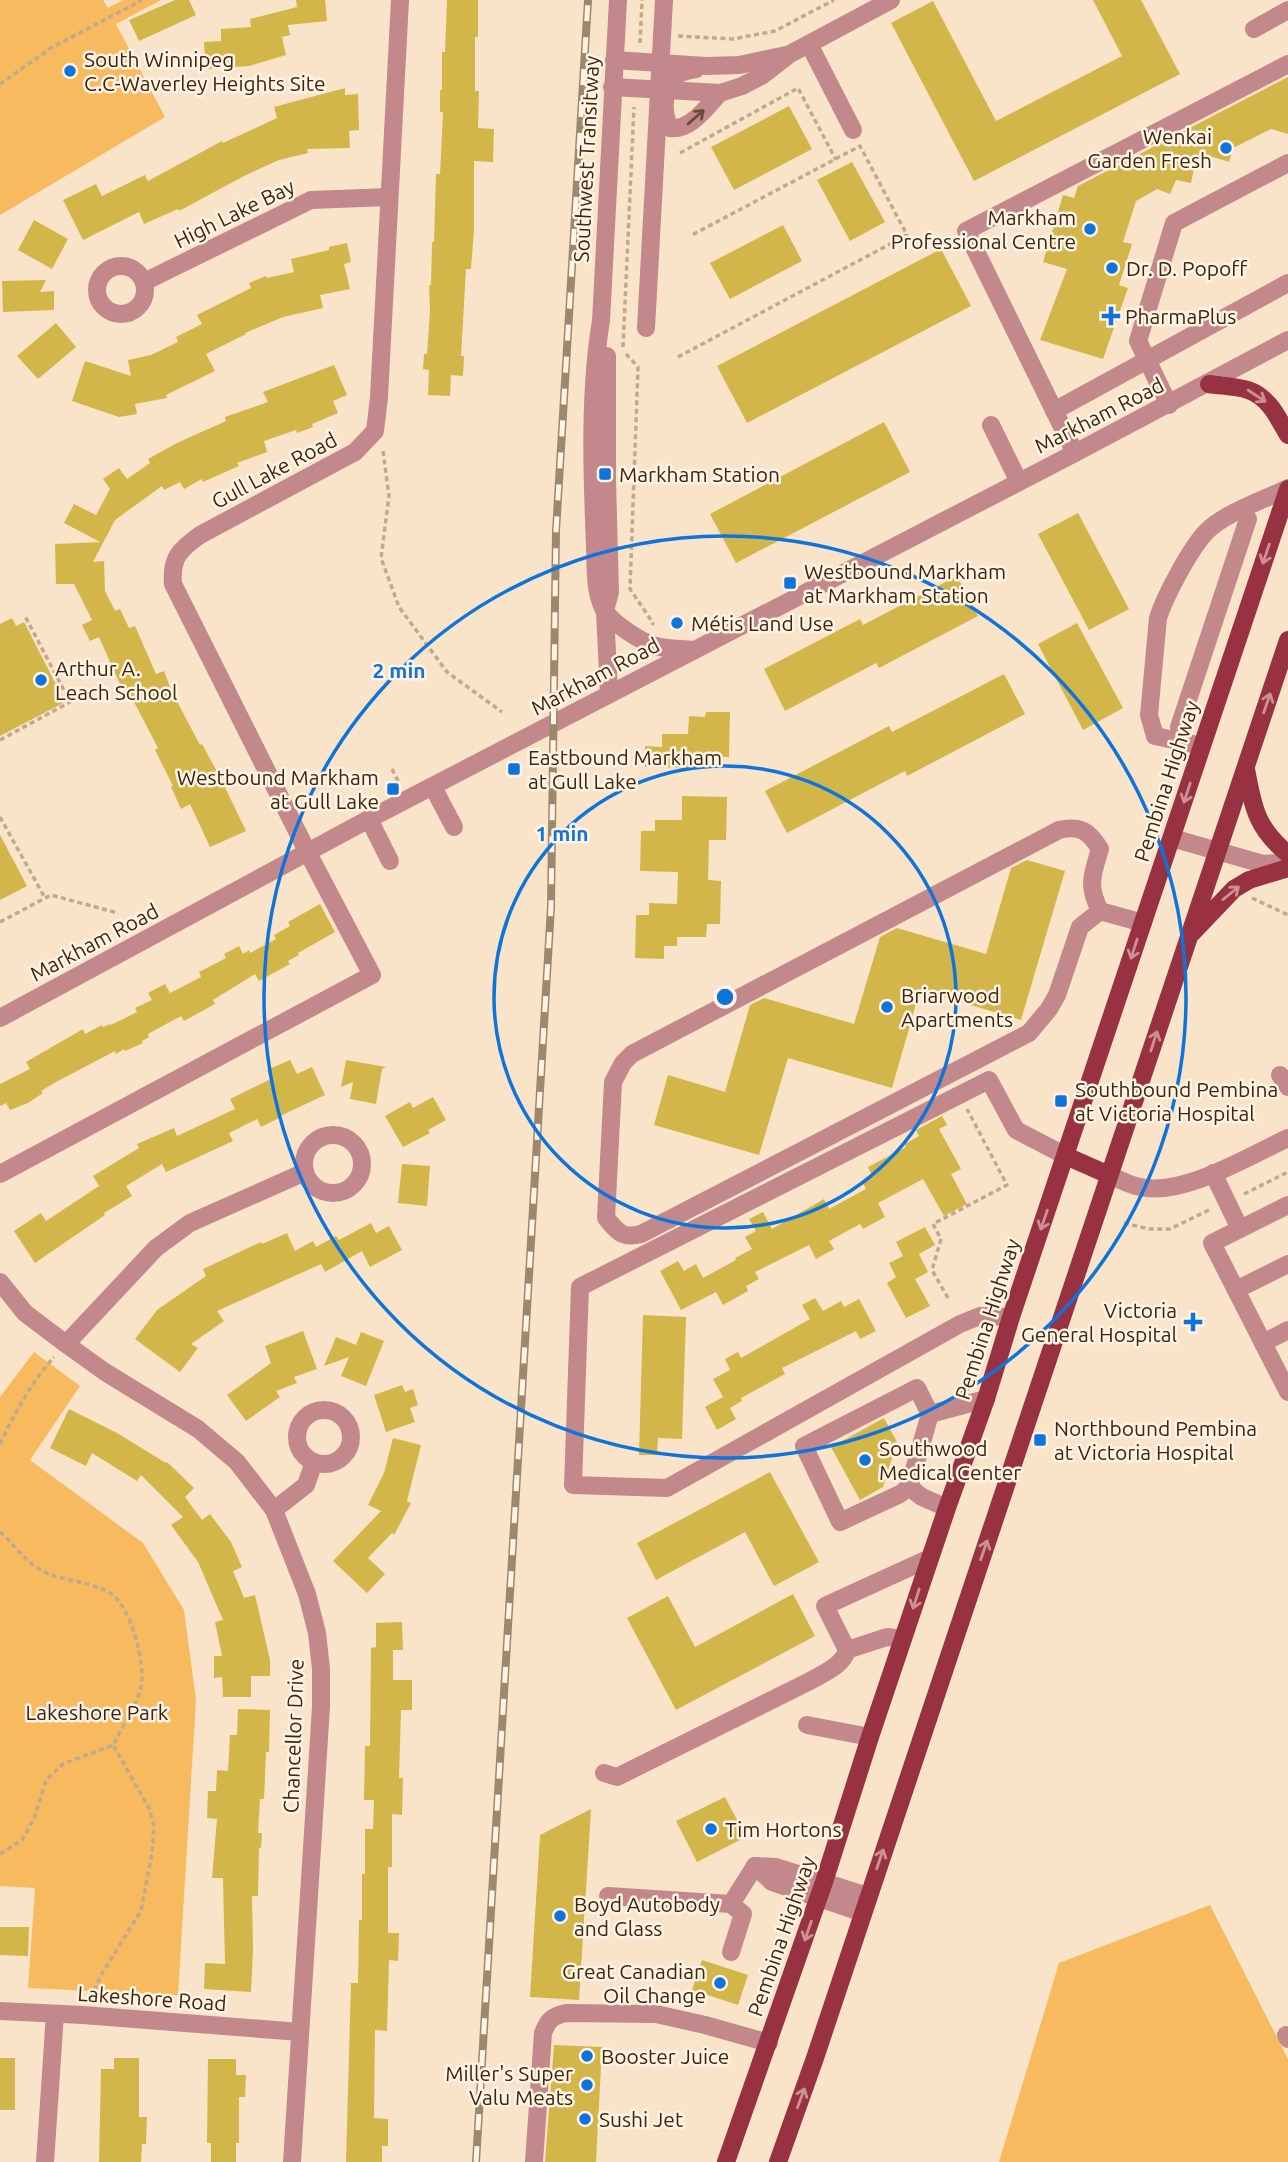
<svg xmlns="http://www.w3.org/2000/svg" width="1288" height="2162" font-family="Ubuntu,sans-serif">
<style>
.green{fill:#f7ba5f}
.building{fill:#d2b64a}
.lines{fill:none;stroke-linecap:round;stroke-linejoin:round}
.path{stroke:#bfaa8d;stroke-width:3.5;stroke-dasharray:5 3.5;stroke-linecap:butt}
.minor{stroke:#c3888c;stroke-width:18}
.major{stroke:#983141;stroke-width:18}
.rail-casing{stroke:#9c886a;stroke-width:8}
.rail{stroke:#fef3e6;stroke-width:5;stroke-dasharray:16;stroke-linecap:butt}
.oneway{stroke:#6b4a36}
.oneway2{stroke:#cb9294}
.ring{fill:none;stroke:#0e74dc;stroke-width:3.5}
.poi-dot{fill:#0e74dc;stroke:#fef3e6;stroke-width:2.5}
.labels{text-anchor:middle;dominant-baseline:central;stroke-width:5;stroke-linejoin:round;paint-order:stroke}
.poi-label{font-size:21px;fill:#3c2808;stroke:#fef3e6;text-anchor:start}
.street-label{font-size:21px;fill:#3c2808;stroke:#fef3e6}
.park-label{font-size:21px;fill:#352713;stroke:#fef3e6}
.centre{fill:#0e74dc;stroke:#fef3e6;stroke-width:3.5}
.ring-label{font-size:21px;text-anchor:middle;font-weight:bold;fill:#0e74dc;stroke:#fef3e6;stroke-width:5;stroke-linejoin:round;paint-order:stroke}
</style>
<rect width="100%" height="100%" fill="#f9e4c9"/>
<g class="green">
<path d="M0 0H103L108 8 123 0H161L116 24 165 117 0 215Z"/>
<path d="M34 1352 80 1386 30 1460 143 1543 184 1610 196 1700 178 1995 28 1988 35 1888 0 1886V1397Z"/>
<path d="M1210 1905 1288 2059V2162H999L1059 1963Z"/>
</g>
<g class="building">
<path d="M175 0H189L196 15 139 41 129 20Z"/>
<path d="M296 0H325L327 21 288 25 290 35 282 37 286 55 249 66 206 69 204 42 221 41V29L251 27 250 19 297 7Z"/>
<path d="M447 0H478V37H475V91H479L478 128 494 129 493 162 474 161V230L471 269H466L461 356H464L463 376 451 375 450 396 428 395 429 370 423 369 424 354H427L430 312 429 285H431L432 242H434L436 174H440L443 112H440V90H442V52H445Z"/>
<path d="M1093 0H1141L1180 74 974 181 891 23 933 1 996 121 1122 56Z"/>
<path d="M1288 77V134L1271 129 1233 148 1229 162 1213 157 1194 169 1191 183 1176 180 1170 194 1157 189 1136 201 1123 242 1132 244 1119 285 1128 288 1103 359 1040 340 1067 269 1043 262 1063 195 1074 198 1078 186Z"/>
<path d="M345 88V95L358 94 359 130 349 131 350 148 307 149 308 153 279 160 246 175 179 211 178 209 144 224 139 212 83 240 63 200 96 184 102 196 145 175 148 181 222 141 223 143 277 118 274 107Z"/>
<path d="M789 106 812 149 734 190 711 147Z"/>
<path d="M852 162 885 222 850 241 817 180Z"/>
<path d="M34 220 68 239 52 269 18 250Z"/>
<path d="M783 225 802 261 730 299 710 263Z"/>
<path d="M347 243 351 262 344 264 350 289 320 295 323 308 283 317 245 333 246 334 206 354 215 371 166 395 167 398 135 404 137 414 119 417 72 401 85 361 131 376 128 360 151 355 178 342 176 337 202 324 197 315 251 288 249 283 266 276 267 278 294 272 291 259 329 250V247Z"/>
<path d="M941 249 971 306 747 423 717 366Z"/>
<path d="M46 280 40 292 54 291V310L3 312 2 281Z"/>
<path d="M56 323 76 347 38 379 17 356Z"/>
<path d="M334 365 347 395 333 401 338 413 312 424 313 427 297 433 296 430 264 441 267 452 237 463 239 466 203 482 202 479 184 489 180 482 164 490 162 486 115 520 93 562 104 561 105 591 115 611 120 609 129 628 135 626 156 674 164 671 171 690 200 745 202 744 220 777 246 831 210 847 190 804 181 809 171 787 173 786 155 750 158 748 132 698 127 700 99 637 90 641 82 625 92 620 74 584H56L55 544 100 542 64 523 74 504 96 515 110 489 103 479 119 468 127 479 150 463 148 459 177 443 226 421 225 417 268 402 263 392Z"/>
<path d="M884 422 910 472 736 563 710 514Z"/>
<path d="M1078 513 1129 609 1089 630 1038 534Z"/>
<path d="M957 576 978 616 879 668 876 663 785 711 764 669 860 619 863 625Z"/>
<path d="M12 618 16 626 24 622 65 702 0 736V624Z"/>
<path d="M1077 623 1123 708 1083 730 1038 644Z"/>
<path d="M1004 674 1025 714 907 776 905 771 787 833 765 791 889 726 892 732Z"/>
<path d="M706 712H730L729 757H714L713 768 645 767V746L662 747V734H688L689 716 705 717Z"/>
<path d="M682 796 727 797 726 840H709L708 880 721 881 720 924H707L706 937H677V946H664V959L635 958 636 915H649V903L677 904 678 872 640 871 641 831H655V820H682Z"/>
<path d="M0 835 27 886 0 900Z"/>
<path d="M1027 860 1065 871 1021 1020 920 990 892 1088 788 1058 759 1155 654 1125 668 1075 725 1092 750 1005 764 998 854 1024 880 937 897 928 986 954 1011 868Z"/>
<path d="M320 904 335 932 298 953 299 955 288 961 290 964 259 981 255 974 213 1000 215 1004 184 1021 181 1016 148 1034 149 1037 142 1041 143 1043 125 1051 124 1049 116 1054 115 1051 56 1082 41 1091 43 1093 28 1103 10 1110 6 1103 0 1106V1084L30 1069 26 1062 83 1029 85 1034 102 1025 103 1027 110 1024 111 1025 137 1012 135 1008 152 1000 148 993 165 984 170 993 201 977 199 972 226 958 224 954 239 946 243 954 249 950 250 953 276 939 274 935 290 926 288 922Z"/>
<path d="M290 1060 297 1074 312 1067 325 1095 280 1116 281 1117 261 1127 257 1119 229 1133 233 1141 166 1172 162 1164 126 1186 132 1196 104 1213 105 1215 35 1263 14 1231 41 1213 46 1221 99 1186 93 1176 139 1148 137 1144 174 1128 177 1136 235 1109 230 1099 271 1079 267 1070Z"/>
<path d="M346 1060 386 1067 382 1069 376 1104 350 1099 353 1082 341 1087Z"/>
<path d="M433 1097 446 1120 428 1130 430 1133 403 1147 385 1116 410 1102 413 1108Z"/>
<path d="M942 1116 947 1125 939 1129 961 1169 951 1174 967 1204 944 1216 923 1179 878 1203 885 1217 863 1229 860 1224 829 1241 834 1249 816 1259 809 1245 755 1272 759 1279 746 1286 748 1291 723 1305 716 1292 681 1310 660 1271 678 1261 684 1271 696 1264 703 1278 736 1260 735 1258 752 1249 745 1237 756 1231 749 1219 763 1212 772 1229 824 1199 829 1209 866 1189 862 1182 872 1176 868 1167 906 1147 905 1144 919 1136 916 1130Z"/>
<path d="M402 1164 430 1166 427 1206 398 1203Z"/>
<path d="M371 1223 376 1233 389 1226 402 1250 370 1267 362 1251 325 1272 321 1264 217 1311 224 1321 191 1344 198 1348 180 1372 135 1339 157 1310 206 1276 203 1269 261 1242 262 1244 287 1233 295 1251 313 1241 316 1247 336 1236 339 1240Z"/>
<path d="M925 1227 935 1245 919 1254 928 1272 915 1279 930 1306 906 1318 887 1283 896 1277 889 1263 903 1256 896 1242Z"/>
<path d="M815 1298 823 1311 841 1301 844 1307 859 1299 876 1331 860 1339 856 1331 782 1368 785 1374 741 1398 742 1401 730 1408 736 1419 717 1430 705 1407 723 1397 713 1379 730 1370 725 1359 738 1352 741 1358 810 1319 802 1305Z"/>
<path d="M643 1315 686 1317 682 1439 658 1438 657 1455H639Z"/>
<path d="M303 1331 317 1369 294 1377 297 1383 276 1391 280 1397 246 1421 227 1395 271 1363 265 1346Z"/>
<path d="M361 1332 384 1341 366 1386 341 1376 349 1357 324 1366 336 1337 356 1345Z"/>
<path d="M402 1385 405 1392 413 1389 418 1405 410 1408 415 1422 386 1432 374 1395Z"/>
<path d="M69 1409 117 1433 166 1463 167 1462 194 1488 185 1497 202 1520 210 1514 231 1542 242 1567 233 1571 244 1598 255 1595 270 1660V1676H251V1697H223L222 1677 214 1678V1656H222L215 1622 223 1620 198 1562 171 1525 183 1517 141 1475 137 1481 92 1453 86 1466 50 1448Z"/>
<path d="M884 1418 897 1442 883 1487 860 1500 831 1447Z"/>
<path d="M393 1438 421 1445 407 1501 411 1503 394 1535 392 1533 368 1558 385 1574 367 1593 333 1561 381 1511 368 1505 384 1473Z"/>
<path d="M770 1472 819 1562 774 1586 745 1532 656 1580 637 1543Z"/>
<path d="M793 1594 815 1636 676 1710 627 1618 668 1596 695 1647Z"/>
<path d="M402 1622 403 1650H393V1680H412V1710H401L399 1778H403L402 1815 392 1814V1867H388V1933H399L398 1961 389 1960 387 2031 375 2030 374 2118 388 2119V2146H382V2162H346L351 1983H358L359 1920H362V1874H365V1829H373L374 1800H364L365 1746H370L371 1648 376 1647V1623Z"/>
<path d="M238 1709 270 1710 269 1752H266L264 1799H260L258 1833H262L261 1848H259L258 1896H252L253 1950 251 1992 204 1989 205 1963 225 1964 223 1878H212L217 1819 207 1818 208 1791H216L217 1770 228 1771 230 1735H237Z"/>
<path d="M725 1797 746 1837 697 1862 676 1821Z"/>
<path d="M591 1809 579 2000 530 1997 540 1835Z"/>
<path d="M0 1927H29L28 1956 0 1955Z"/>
<path d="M702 1960 748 1975 738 2005 692 1990Z"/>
<path d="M554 2045 602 2047 596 2162H545Z"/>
<rect x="0" y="2058" width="15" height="52"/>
<path d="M114 2058H139V2117H147L146 2144H142L141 2162H99L101 2069H114Z"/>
<path d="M208 2059H236V2075H246L245 2097H239V2143H236V2162H211V2143H207Z"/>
</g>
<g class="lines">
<g class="path">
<path d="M678 36 733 39 775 31 834 0"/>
<path d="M640 43 642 0"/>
<path d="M0 84 51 48 142 0"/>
<path d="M680 153 798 88 836 160"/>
<path d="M623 347 634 107"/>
<path d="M626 354 638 367 630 589 653 623 652 625"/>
<path d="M678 357 907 235 860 146 690 236"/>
<path d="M383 451 389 496 381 558 399 607 447 672 502 712"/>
<path d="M0 740 70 702 25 616"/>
<path d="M392 769 399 783"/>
<path d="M0 817 45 898"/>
<path d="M1252 898 1288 915"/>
<path d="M0 922 51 895 118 913"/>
<path d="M1244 1194 1288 1172"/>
<path d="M1124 1223 1149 1229H1170L1211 1209"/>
<path d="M948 1298 932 1270 941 1239 933 1224 1007 1185 967 1109"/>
<path d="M0 1444C15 1412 31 1383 54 1357"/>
<path d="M0 1532C14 1544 23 1559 39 1569 60 1582 89 1580 110 1593 131 1605 146 1665 141 1687 136 1707 122 1727 113 1745L149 1808 154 1826 152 1853 141 1911 101 1975 91 1997"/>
<path d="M0 1854 22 1840 34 1819 46 1780 63 1764 113 1745"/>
</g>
<g class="minor">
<path d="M618 0 601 321C589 391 592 475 595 546 596 567 594 591 604 610 612 623 641 642 656 646 668 649 681 649 693 650"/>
<path d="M1254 29 1288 10"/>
<path d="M809 44 853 130"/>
<path d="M614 60 706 66 739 65 786 55"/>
<path d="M696 69C691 70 684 71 679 74 662 84 662 113 670 128 691 131 707 106 720 93"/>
<path d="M612 87 720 93 742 86 763 75 790 54 891 0"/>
<circle cx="121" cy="290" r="24"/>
<path d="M144 282 311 200 389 197"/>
<path d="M646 328 664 0"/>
<path d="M607 356V480L610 592 605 611 609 694"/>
<path d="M1169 405 1138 341 1174 223 1288 163"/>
<path d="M1054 411 1288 283"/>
<path d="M991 425 1019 482"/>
<path d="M1075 453 966 231 1288 64"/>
<path d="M1179 727 1248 519"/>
<path d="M1202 746 1155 736 1149 715 1158 618C1165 596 1190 549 1206 532 1224 513 1264 500 1288 488"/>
<path d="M433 787 454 827"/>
<path d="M369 819 390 861"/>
<path d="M1172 838 1263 864 1288 862"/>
<path d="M1100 911 1080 927 1057 995 1049 1009 1029 1033 641 1234C622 1239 618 1232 606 1218L613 1082 623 1063 632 1054 1059 830C1080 825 1089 831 1100 849 1092 876 1087 885 1100 911L1143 923"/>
<path d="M0 1018 369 819 1075 453 1288 340"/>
<path d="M1280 1075 1288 1087"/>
<circle cx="333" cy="1164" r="29"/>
<path d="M1213 1173 1240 1229"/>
<path d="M0 1174 372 975 308 853 173 584C171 558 179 550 200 535L355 452 375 431 379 397 400 0"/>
<path d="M1109 1175C1119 1179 1129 1185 1140 1187 1183 1197 1249 1156 1288 1138"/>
<path d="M1288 1205 1212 1243 1288 1392"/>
<path d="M0 1282 25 1313 66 1344 105 1372 198 1429 237 1462 274 1510 307 1594 317 1633 321 1669V1707L292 2162"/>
<path d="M1236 1290 1288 1264"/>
<path d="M1011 1317 980 1316 960 1324 667 1488 573 1485 580 1287 989 1080 1016 1130 1066 1156"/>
<path d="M1263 1343 1288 1330"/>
<path d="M66 1344 156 1248 190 1223 305 1172"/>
<path d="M917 1388 930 1414 909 1487 900 1494 840 1522 804 1446Z"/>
<circle cx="324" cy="1437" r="27"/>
<path d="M930 1414 986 1399"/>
<path d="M909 1487 922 1497 947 1508"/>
<path d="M274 1510 306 1485 314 1462"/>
<path d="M903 1639 887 1637 847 1650 825 1606 930 1558"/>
<path d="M807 1725 870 1737"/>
<path d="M604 1773 617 1777 808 1682C822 1674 843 1666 847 1650"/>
<path d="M755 1866 772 1882 863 1913"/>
<path d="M755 1866 776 1867 868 1896"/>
<path d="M608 1896 731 1904 755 1866"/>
<path d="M731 1904 743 1914 731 1952"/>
<path d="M0 2011 83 2015 300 2032"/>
<path d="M1286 2035 1288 2039"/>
<path d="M45 2162 55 2014"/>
<path d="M534 2162 543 2033C548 2020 552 2016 566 2013L656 2014 705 2025 769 2043"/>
</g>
<g class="major">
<path d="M1209 384C1221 386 1236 386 1248 390 1269 397 1278 418 1288 435"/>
<path d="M1246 769C1253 807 1256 828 1288 854"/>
<path d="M1192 933 1234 889 1249 880 1288 868"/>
<path d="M1066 1156 1109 1175"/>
<path d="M726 2162 824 1882 870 1737 947 1508 986 1399 1011 1317 1288 489"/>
<path d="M778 2162 815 2058 1288 640"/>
</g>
<defs>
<path id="rail" d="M476 2162 551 907 556 531 588 0"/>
</defs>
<use href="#rail" class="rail-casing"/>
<use href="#rail" class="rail"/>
</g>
<defs><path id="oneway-shaft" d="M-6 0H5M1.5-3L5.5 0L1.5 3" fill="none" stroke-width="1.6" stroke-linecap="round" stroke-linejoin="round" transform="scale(1.75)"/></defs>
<use class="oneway" href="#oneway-shaft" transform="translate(696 117) rotate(-41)"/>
<g class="oneway2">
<use href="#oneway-shaft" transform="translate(1257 396) rotate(33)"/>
<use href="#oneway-shaft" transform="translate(1266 554) rotate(109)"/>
<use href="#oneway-shaft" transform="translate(1267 703) rotate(-71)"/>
<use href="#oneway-shaft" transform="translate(1187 793) rotate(108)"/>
<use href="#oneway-shaft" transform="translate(1231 893) rotate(-39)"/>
<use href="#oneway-shaft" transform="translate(1134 949) rotate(108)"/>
<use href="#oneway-shaft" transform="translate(1154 1041) rotate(-72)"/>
<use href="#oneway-shaft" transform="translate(1044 1220) rotate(109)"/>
<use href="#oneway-shaft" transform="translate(984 1550) rotate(-71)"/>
<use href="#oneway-shaft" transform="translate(916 1599) rotate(108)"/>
<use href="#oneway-shaft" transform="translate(880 1859) rotate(-71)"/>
<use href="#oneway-shaft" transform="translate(808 1931) rotate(109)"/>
<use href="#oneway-shaft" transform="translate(801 2098) rotate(-70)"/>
</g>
<g class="ring">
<circle cx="725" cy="997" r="231"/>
<circle cx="725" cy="997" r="461"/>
</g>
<g class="poi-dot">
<circle cx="70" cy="71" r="7"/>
<circle cx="1226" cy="148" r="7"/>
<circle cx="1090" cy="229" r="7"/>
<circle cx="1112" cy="268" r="7"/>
<path d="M1107.5 305.5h7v7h7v7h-7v7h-7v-7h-7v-7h7z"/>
<rect x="598" y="467" width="14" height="14" rx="3.5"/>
<rect x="783" y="576" width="14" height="14" rx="3.5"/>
<circle cx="677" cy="623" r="7"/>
<circle cx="41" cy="680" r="7"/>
<rect x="507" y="762" width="14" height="14" rx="3.5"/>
<rect x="386" y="782" width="14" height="14" rx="3.5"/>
<circle cx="887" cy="1007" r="7"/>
<rect x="1054" y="1094" width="14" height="14" rx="3.5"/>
<path d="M1189.5 1311.5h7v7h7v7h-7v7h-7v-7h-7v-7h7z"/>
<rect x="1033" y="1433" width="14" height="14" rx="3.5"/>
<circle cx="865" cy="1460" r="7"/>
<circle cx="711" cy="1829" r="7"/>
<circle cx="560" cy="1916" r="7"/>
<circle cx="720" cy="1983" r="7"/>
<circle cx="587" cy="2056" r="7"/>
<circle cx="587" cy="2085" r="7"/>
<circle cx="585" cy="2119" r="7"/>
</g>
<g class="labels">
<g class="poi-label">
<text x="84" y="59">South Winnipeg<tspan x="84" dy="24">C.C-Waverley Heights Site</tspan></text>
<text x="1212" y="136" text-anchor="end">Wenkai<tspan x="1212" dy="24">Garden Fresh</tspan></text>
<text x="1076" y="217" text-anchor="end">Markham<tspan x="1076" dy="24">Professional Centre</tspan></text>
<text x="1126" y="268">Dr. D. Popoff</text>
<text x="1125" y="316">PharmaPlus</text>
<text x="619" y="474">Markham Station</text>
<text x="804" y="571">Westbound Markham<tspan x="804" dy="24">at Markham Station</tspan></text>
<text x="691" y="623">Métis Land Use</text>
<text x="55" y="668">Arthur A.<tspan x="55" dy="24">Leach School</tspan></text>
<text x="528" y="757">Eastbound Markham<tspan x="528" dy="24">at Gull Lake</tspan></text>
<text x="379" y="777" text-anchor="end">Westbound Markham<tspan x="379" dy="24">at Gull Lake</tspan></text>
<text x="901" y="995">Briarwood<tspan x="901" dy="24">Apartments</tspan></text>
<text x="1075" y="1089">Southbound Pembina<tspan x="1075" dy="24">at Victoria Hospital</tspan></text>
<text x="1177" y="1310" text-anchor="end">Victoria<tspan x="1177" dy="24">General Hospital</tspan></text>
<text x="1054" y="1428">Northbound Pembina<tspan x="1054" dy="24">at Victoria Hospital</tspan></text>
<text x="879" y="1448">Southwood<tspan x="879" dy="24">Medical Center</tspan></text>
<text x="725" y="1829">Tim Hortons</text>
<text x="574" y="1904">Boyd Autobody<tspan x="574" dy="24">and Glass</tspan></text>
<text x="706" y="1971" text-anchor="end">Great Canadian<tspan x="706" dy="24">Oil Change</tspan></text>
<text x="601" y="2056">Booster Juice</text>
<text x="573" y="2073" text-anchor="end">Miller's Super<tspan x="573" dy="24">Valu Meats</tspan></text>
<text x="599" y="2119">Sushi Jet</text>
</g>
<g class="street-label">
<text transform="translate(586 159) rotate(-87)">Southwest Transitway</text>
<text transform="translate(234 213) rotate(-26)">High Lake Bay</text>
<text transform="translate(1099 415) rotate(-27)">Markham Road</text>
<text transform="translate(274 470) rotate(-28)">Gull Lake Road</text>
<text transform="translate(595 676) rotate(-28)">Markham Road</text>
<text transform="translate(1166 781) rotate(-72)">Pembina Highway</text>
<text transform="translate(94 942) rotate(-28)">Markham Road</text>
<text transform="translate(987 1319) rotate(-72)">Pembina Highway</text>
<text transform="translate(293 1736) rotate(-88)">Chancellor Drive</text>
<text transform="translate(781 1936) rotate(-71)">Pembina Highway</text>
<text transform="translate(152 1998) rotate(4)">Lakeshore Road</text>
</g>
<g class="park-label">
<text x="97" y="1712">Lakeshore Park</text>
</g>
</g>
<circle cx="725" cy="997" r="10" class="centre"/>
<g class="ring-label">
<text x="399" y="678">2 min</text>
<text x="562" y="841">1 min</text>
</g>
</svg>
